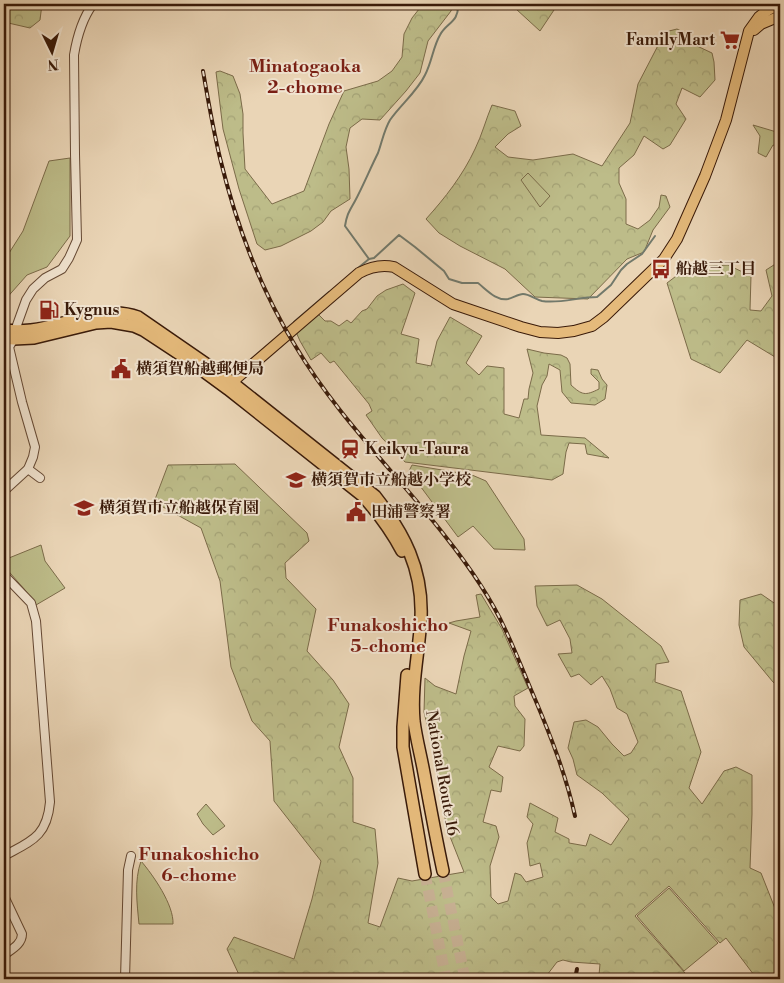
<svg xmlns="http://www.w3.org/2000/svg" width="784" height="983" font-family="'Libre Bodoni','Noto Serif JP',serif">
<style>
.forest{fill:url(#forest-crowns);stroke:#7b6b49}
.green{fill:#bdbc89;stroke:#7b6b49}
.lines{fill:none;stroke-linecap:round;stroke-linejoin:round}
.stream{stroke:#72796b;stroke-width:2}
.trunk-tunnel{stroke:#c7b093;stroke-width:11;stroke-dasharray:11 5.5;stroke-linecap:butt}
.tertiary-casing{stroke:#654934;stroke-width:10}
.primary-casing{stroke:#391a09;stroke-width:12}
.trunk-casing{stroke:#391a09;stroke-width:14}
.tertiary{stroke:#f1e4d0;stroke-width:8}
.primary{stroke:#e5ba7b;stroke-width:10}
.trunk{stroke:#e5ba7b;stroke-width:11}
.rail-casing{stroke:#391a09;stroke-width:4}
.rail{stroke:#f1e4d0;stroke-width:2;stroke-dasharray:5.5;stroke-linecap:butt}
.labels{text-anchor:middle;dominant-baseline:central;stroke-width:4;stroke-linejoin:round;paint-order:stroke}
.poi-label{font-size:16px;font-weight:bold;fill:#391a09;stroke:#f1e4d0;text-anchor:start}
.street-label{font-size:16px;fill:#391a09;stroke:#f1e4d0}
.neighbourhood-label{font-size:18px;font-weight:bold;fill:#7a1f14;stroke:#f1e4d0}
</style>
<defs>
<pattern id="forest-crowns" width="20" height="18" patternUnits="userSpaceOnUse" patternTransform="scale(1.25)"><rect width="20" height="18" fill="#bdbc89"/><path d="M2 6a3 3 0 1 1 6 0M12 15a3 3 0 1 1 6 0" fill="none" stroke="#a3a175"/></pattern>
</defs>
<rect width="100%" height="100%" fill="#ead5b6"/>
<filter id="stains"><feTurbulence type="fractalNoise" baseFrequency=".004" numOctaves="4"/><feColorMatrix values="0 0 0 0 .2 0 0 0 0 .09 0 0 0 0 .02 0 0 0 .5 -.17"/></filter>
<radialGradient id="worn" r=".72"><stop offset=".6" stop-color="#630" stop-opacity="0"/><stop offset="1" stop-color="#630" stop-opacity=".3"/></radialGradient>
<g class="forest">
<path d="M4 4H9L12 8 26 9 29 6V4H42L40 20 30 28 4 22Z"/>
<path d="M423 4H453L451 11 428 41 420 73 406 91 380 120 362 119 350 128 346 147 349 169 350 199 331 211 323 222 311 231 281 246 265 250 257 244 239 189 223 129 216 72 220 71 233 76 240 94 243 114V133L245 169 272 204 304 191 329 124 344 91 378 81 392 71 402 57 404 34 412 18Z"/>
<path d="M514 4H546L554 10 540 31 516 9Z"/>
<path d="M677 29 691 36 697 46 712 53 714 62 715 80 700 97 682 88 676 104 686 119 670 145 663 149 644 136 634 155 619 168V183L626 199V224L638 229 650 220 659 207 661 195 666 196 670 207 653 230 644 252 627 259 588 299 535 297 505 269 460 246 439 233 426 219C445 198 463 175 475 149 482 135 486 119 492 105L515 111 521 126 508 134 495 147 508 157 533 160 573 154 602 166 630 123 638 84 665 32Z"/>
<path d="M780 261V360L747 340 720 373 691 359 667 283 688 267 728 265 751 276 750 310 761 311 772 296 766 270Z"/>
<path d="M403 284 415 293 401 334 419 339 416 363 431 366 437 341 450 317 482 336 466 363 479 375 487 366 504 368V414L519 418 524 399H528L529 389 533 373 527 349 544 353 561 355 567 358 570 364 571 385C582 395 585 396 599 389V382L591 374V369L598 370 602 379 607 385 605 399 595 405 571 403 562 392 560 370 549 364 547 376 542 385 537 406 541 435 585 438 609 458 587 454 585 444 569 443 566 452 563 474 552 480 405 462 382 438 366 415 372 411 369 404 334 361 330 363 321 353 311 360 300 341 296 332 318 314 325 321H331L339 326 347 320 351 323 362 311 367 309 377 296 386 290Z"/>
<path d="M235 464 307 533 309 541 285 563 286 578 316 609 307 651 333 680 349 704 339 747 353 778V822L375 829 378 863 368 923 380 927 398 878 412 881 464 872 447 829 432 745 424 712 425 678 435 686 456 694 464 656 471 631 449 623 456 621 480 617 476 595 481 594 502 629 528 688 514 696 515 706 525 719 524 746 520 751 498 746 489 767 503 777 501 792 491 790 483 822 496 826 499 837 490 866 491 897 498 904 508 901 515 873 521 875 526 882 543 877 540 863 530 866 527 843 533 824 527 817 530 803 558 818 555 832 569 839V843L586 846 590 834 611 845 629 819 602 793 577 775 573 759 568 748 574 722 586 720 598 727 612 744 624 756 631 753 638 742 627 714 617 708 610 689 602 676 591 685 579 674 571 677 558 654 572 653 570 639 560 620 547 626 537 606 535 586 577 585 602 599 661 646 669 662 656 664 655 682 681 691 701 752 689 788 702 804 724 771 736 767 752 775V814L750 868 761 873 778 916 780 927V979H757L726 938 720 943 669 886 635 916 685 973 680 979H595L599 975 600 964 571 962 563 960 557 962 544 979H241L227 949 234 937 294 959 312 899 321 861 274 801 270 741 252 721 231 667 220 581 201 528 154 502 168 465Z"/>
<path d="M761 594 780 607V688L773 682 744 647 739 625 740 600Z"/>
</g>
<g class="green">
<path d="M753 125 780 133V147L773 145 766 157 758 153 760 136Z"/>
<path d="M70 158V236L47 267 27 275 4 301V261L23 231 49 161Z"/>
<path d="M528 173 550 196 540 207 521 180Z"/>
<path d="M412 465 472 475 486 481 524 539 525 550 494 549 473 526 458 537 409 471Z"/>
<path d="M41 545 45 561 65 588 36 605 25 590 4 566V560Z"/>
<path d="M206 804 225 826 213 835 203 824 197 814Z"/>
<path d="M141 861C153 875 174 905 173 924H139C137 903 134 881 141 861Z"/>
<path d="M669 888 718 943 684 971 637 916Z"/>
</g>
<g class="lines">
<g class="stream">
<path d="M369 259 345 226C347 214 349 212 355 201 363 186 370 169 378 153 382 142 384 130 390 120 401 104 417 92 425 75 432 62 433 47 440 35 447 22 459 23 458 4"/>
<path d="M358 268 369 259 374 258 399 235 415 247 444 271 449 279 462 283H478C487 290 496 301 508 299 513 298 518 294 523 294 529 294 535 299 542 301 559 304 579 297 597 297L611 285 621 270 627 264 642 254 655 236"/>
<path d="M294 322 329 292"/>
</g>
<g class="trunk-tunnel">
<path d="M443 871 465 979"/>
<path d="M425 874 446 979"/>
</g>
<defs>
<g id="tertiary">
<path d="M28 469 40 478"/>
<path d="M4 491 28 469 33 457 35 447 22 402 9 347 14 339 17 325 26 300 33 289 45 278 62 269 69 258 77 240 75 154 74 55C77 37 82 19 93 4"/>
<path d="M4 575 31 603 36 621 50 802C47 837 31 841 4 856"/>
<path d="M4 896 22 934C22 944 12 949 4 955"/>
<path d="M125 979 128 870 131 856"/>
</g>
<g id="primary">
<path d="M754 30 761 24 780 16"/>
<path d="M228 388 238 377 359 273C370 267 381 264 394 267L453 304 521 327 540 332 558 333 574 331 592 326 604 317 664 259 677 239 705 176 726 120 749 31 759 17 768 10 780 4"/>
</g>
<g id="trunk">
<path d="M4 330C13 331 22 331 31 330 66 326 104 304 138 317L225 377 375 496C404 533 423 569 421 618 419 652 411 686 414 721 416 738 421 756 424 773 430 806 436 838 443 871"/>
<path d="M4 338 14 339 34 338 96 323 111 322 134 326 143 330 187 359 228 389 363 496C379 514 391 530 402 551"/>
<path d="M407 675 403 727V747L425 874"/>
</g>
</defs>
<use href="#tertiary" class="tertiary-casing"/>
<use href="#primary" class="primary-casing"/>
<use href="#trunk" class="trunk-casing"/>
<use href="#tertiary" class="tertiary"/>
<use href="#primary" class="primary"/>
<use href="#trunk" class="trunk"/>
<defs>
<g id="rail">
<path d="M203 71C208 100 213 129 220 158 236 224 260 289 296 347 337 416 396 473 445 536 468 565 490 596 505 629 516 652 525 676 535 699 551 737 566 775 575 816"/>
<path d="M575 979 577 969"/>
</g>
</defs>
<use href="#rail" class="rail-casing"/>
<use href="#rail" class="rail"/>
</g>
<defs>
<symbol id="supermarket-bare" viewBox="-9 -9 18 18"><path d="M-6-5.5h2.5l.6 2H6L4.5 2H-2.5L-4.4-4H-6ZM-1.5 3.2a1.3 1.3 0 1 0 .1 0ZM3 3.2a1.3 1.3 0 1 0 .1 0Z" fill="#8f2418" stroke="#f1e4d0" stroke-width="2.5" paint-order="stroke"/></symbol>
<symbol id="bus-bare" viewBox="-9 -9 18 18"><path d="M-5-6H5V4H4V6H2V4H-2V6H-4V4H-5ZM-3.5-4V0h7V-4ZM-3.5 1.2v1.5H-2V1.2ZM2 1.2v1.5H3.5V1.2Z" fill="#8f2418" stroke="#f1e4d0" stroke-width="2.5" paint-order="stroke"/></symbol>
<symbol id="fuel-bare" viewBox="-9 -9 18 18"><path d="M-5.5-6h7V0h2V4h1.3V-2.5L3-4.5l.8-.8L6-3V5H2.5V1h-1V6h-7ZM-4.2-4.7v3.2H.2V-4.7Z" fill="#8f2418" stroke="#f1e4d0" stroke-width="2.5" paint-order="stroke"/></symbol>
<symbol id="civic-bare" viewBox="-9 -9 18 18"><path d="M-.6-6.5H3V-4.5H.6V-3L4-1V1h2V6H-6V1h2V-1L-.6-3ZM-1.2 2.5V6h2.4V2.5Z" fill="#8f2418" stroke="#f1e4d0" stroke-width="2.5" paint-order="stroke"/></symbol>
<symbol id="station-bare" viewBox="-9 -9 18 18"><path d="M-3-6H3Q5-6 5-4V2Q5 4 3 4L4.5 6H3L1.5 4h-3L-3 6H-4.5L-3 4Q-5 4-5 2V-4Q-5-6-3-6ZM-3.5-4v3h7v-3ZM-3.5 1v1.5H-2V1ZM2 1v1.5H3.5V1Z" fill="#8f2418" stroke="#f1e4d0" stroke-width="2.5" paint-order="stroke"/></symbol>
<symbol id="school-bare" viewBox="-9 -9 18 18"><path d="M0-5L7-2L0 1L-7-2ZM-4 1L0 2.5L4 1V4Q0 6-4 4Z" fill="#8f2418" stroke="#f1e4d0" stroke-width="2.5" paint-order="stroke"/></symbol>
</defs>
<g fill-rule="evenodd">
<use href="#supermarket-bare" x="716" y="26" width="28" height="28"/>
<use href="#bus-bare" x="647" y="255" width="28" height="28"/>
<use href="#fuel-bare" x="35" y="296" width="28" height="28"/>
<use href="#civic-bare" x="107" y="355" width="28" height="28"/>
<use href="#station-bare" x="336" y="435" width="28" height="28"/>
<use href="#school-bare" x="282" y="466" width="28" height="28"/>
<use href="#school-bare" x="70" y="494" width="28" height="28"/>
<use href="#civic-bare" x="342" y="498" width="28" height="28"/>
</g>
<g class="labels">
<g class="poi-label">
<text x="715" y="40" text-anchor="end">FamilyMart</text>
<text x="676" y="269">船越三丁目</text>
<text x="64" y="310">Kygnus</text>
<text x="136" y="369">横須賀船越郵便局</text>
<text x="365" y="449">Keikyu-Taura</text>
<text x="311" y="480">横須賀市立船越小学校</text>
<text x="99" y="508">横須賀市立船越保育園</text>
<text x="371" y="512">田浦警察署</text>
</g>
<g class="street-label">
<text transform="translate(442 773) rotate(80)">National Route 16</text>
</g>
<g class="neighbourhood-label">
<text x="305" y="66">Minatogaoka<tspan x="305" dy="21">2-chome</tspan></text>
<text x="388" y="625">Funakoshicho<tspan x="388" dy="21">5-chome</tspan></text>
<text x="199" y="854">Funakoshicho<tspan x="199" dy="21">6-chome</tspan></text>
</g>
</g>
<rect width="784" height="983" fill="none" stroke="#ead5b6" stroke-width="20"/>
<rect x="5" y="5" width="774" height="973" fill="none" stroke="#391a09" stroke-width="2.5"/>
<rect x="10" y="10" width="764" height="963" fill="none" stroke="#391a09"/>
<g transform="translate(52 52) rotate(175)" stroke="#f1e4d0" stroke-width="4" paint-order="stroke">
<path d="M0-4L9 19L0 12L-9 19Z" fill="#391a09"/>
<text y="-8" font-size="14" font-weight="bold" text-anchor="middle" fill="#391a09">N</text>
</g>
<rect width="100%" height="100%" filter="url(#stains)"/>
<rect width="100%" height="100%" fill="url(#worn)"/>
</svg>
